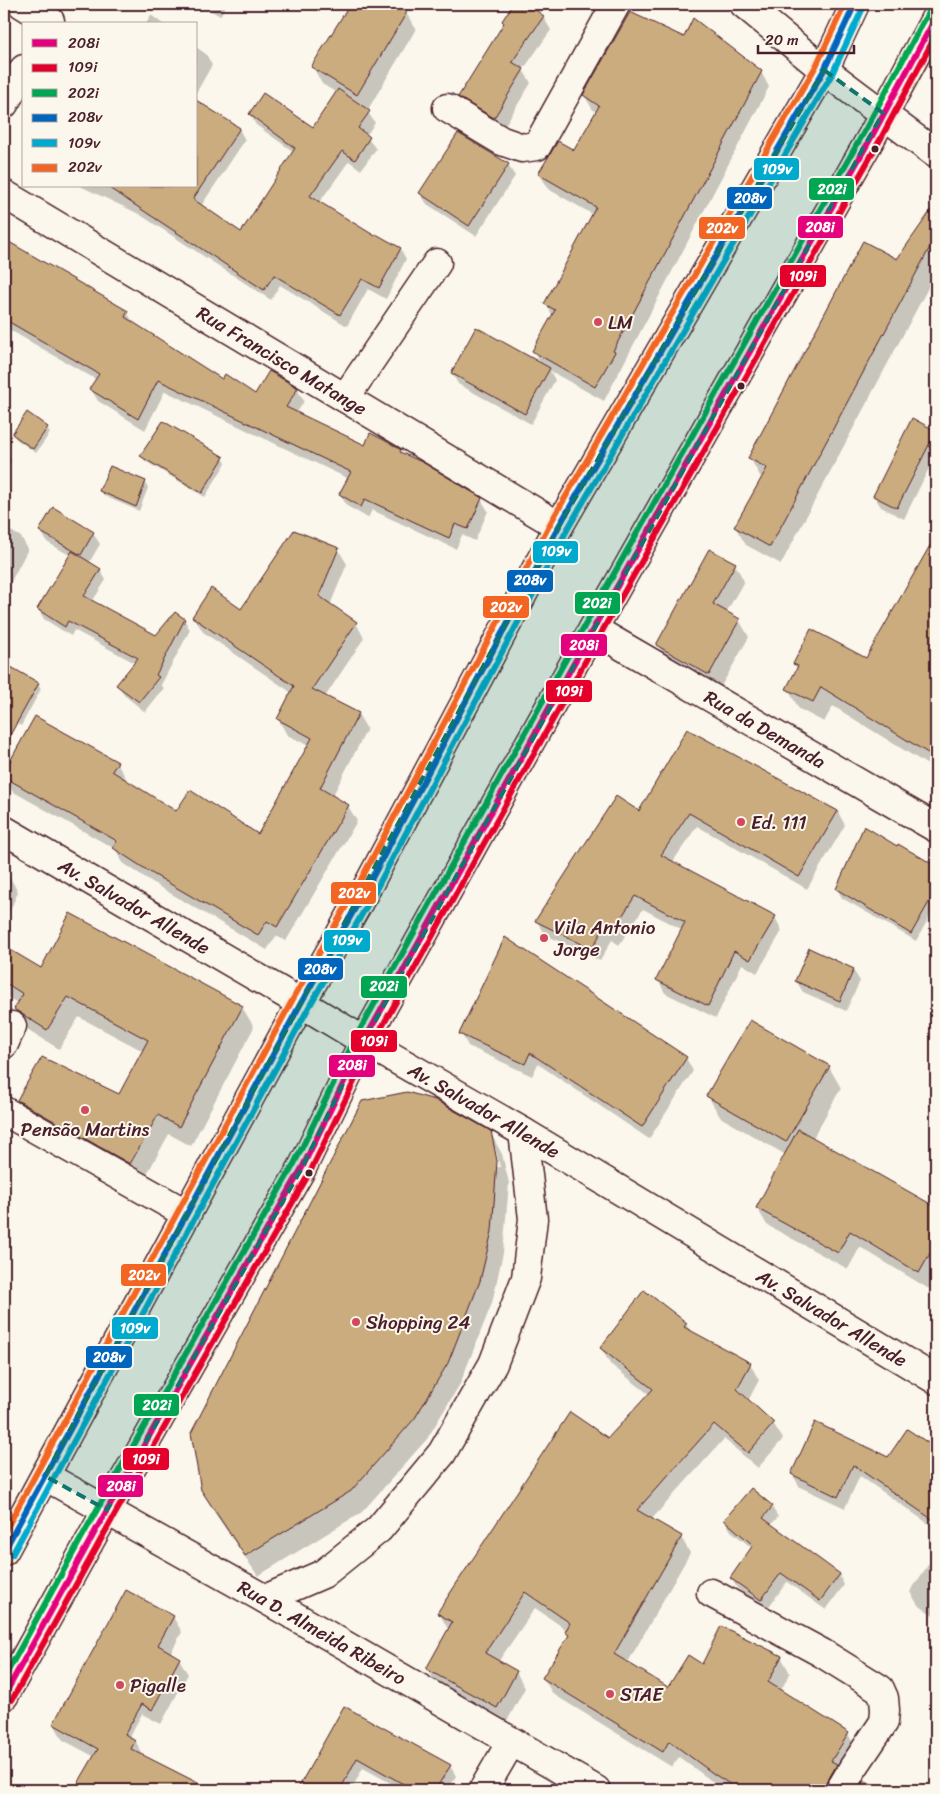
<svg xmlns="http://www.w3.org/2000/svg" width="940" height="1794" font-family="Sriracha,sans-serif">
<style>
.shadow{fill:#0003;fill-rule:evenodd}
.building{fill:#cbac7f;stroke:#4a1f2b}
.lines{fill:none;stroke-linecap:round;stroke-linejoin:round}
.minor-casing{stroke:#4a1f2b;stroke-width:31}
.major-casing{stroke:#4a1f2b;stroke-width:31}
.minor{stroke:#fbf7ec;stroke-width:28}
.major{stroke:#faddab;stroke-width:28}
.bus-1-casing{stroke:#fbf7ec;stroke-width:10}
.bus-2-casing{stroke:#fbf7ec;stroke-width:10}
.bus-3-casing{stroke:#fbf7ec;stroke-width:10}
.bus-4-casing{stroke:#fbf7ec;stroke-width:10}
.bus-5-casing{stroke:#fbf7ec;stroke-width:10}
.bus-6-casing{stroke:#fbf7ec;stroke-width:10}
.bus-1{stroke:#e5007d;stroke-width:6}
.bus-2{stroke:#e4002b;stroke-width:6}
.bus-3{stroke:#00a651;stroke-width:6}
.bus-4{stroke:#0065bd;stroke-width:6}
.bus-5{stroke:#00a9ce;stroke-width:6}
.bus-6{stroke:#f26522;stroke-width:6}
.marked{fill:#0f766e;fill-opacity:0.2;stroke:#0f766e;stroke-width:4;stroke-dasharray:10 6;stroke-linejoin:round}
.bus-dot{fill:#4a1f2b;stroke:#fbf7ec;stroke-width:2}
.poi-dot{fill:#d1495b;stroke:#fbf7ec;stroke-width:2}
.labels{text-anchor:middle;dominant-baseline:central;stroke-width:4;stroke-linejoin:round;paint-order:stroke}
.poi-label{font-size:19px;fill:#4a1f2b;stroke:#fbf7ec;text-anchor:start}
.street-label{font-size:19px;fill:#4a1f2b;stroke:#fbf7ec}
.line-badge{stroke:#fbf7ec;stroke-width:2}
.badge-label{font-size:14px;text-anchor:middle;font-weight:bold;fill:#fff}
</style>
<rect width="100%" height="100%" fill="#fbf7ec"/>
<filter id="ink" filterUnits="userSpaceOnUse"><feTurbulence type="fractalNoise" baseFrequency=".02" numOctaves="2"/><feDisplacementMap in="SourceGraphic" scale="10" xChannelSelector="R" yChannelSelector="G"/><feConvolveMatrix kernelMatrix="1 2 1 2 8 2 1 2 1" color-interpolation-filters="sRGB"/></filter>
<g filter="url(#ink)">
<g class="shadow">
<path d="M200 4H227L220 16Z"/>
<path d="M351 4H391L406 13 416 29 367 111 375 123 366 136 376 149 361 170 349 161 319 203 376 238 400 248 406 259 386 299 368 289 347 326 280 285 271 300 139 214 80 186H196L239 129 245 140 201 206 241 234 294 152 256 125 250 114 313 129 337 93 322 84 313 67Z"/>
<path d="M504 4H541L536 11 543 17 551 30 523 70 531 83 502 130 467 110 460 97 505 24 512 8Z"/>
<path d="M151 15 163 24H146Z"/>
<path d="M196 47 206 54 212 65 196 93Z"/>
<path d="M761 72 769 87 604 401 550 371 555 380 531 424 458 384 452 373 541 364 533 351 553 316 546 304 594 215 548 189 540 174 574 152 597 112 593 110 584 95Z"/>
<path d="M508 165 515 176 476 236 427 204 420 193Z"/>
<path d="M936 204V273L781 564 746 545 735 527 763 477 760 476 750 458 897 261Z"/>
<path d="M4 240 127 312 134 324 222 381 256 396 297 389 304 401 296 414 365 446 400 451 402 455 481 499 488 511 475 541 462 535 456 549 372 510 368 518 347 506 340 494 349 479 165 391 145 430 98 401 91 389 97 380 8 329 4 336Z"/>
<path d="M47 428 50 433 36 453 16 439 13 434Z"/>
<path d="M935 431 936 454 904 519 881 507 874 496Z"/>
<path d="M4 448 11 461 4 474Z"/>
<path d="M142 456 223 458 226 463 205 497 145 461Z"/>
<path d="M145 482 148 488 139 511 104 496 101 491Z"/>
<path d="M4 527 21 537 28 549 4 595Z"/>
<path d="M41 531 93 533 100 544 89 563 100 570 106 580 92 602 157 636 184 619 190 630 161 685 164 688 145 712 124 695 118 685 135 663 74 630 71 636 44 619 38 609 71 556 47 542Z"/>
<path d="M936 537V770L833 706 824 722 799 709 788 689 798 670 794 664 866 660Z"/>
<path d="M338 549 347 564 330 605 356 623 364 638 325 697 358 714 367 729 332 797 348 806 357 821 286 941 276 936 267 950 163 889 123 863 115 849 12 791 4 775 36 717 117 763 126 778 124 780 177 813 258 836 309 746 287 735 278 719 292 693 203 632 194 617 242 610Z"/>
<path d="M735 564 744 581 726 613 739 620 749 637 719 690 667 661 658 645Z"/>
<path d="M4 665 38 684 41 689 21 726 4 716Z"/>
<path d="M687 731 838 812 845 825 807 889 697 826 672 863 775 917 782 931 757 973 742 964 716 1018 665 993 658 980 683 930 643 909 619 945 612 940 600 961 544 934 537 921 639 812Z"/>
<path d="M898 846 936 868V905L916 941 842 898 837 889Z"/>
<path d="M4 871 7 872 18 892 4 925Z"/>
<path d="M506 938 686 1058 693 1071 649 1139 538 1064 532 1076 468 1046 461 1033Z"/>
<path d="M4 947 42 970 242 1007 254 1027 191 1146 169 1134 142 1183 30 1120 18 1100 120 1096 143 1051 79 1017 59 1049 27 1029 15 1009 19 1004 4 995Z"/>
<path d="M853 970 860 981 846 1011 803 992 796 981Z"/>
<path d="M829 1067 841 1088 813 1138 936 1208V1276L929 1289 860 1247 848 1269 767 1225 757 1208 786 1155 720 1117 708 1096Z"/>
<path d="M490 1132 502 1154 509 1183 503 1253 492 1303 460 1384 427 1439 362 1512 258 1576 214 1512 202 1490ZM493 1147H495L500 1167H497Z"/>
<path d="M686 1324 691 1333 750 1364 759 1380 748 1401 773 1423 783 1439 758 1468 724 1439 651 1520 681 1537 690 1553 627 1664 668 1689 703 1666 781 1657 790 1673 780 1692 848 1734 857 1750 840 1790H724L679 1757 672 1767 553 1694 543 1678 569 1637 566 1632 567 1630 535 1608 498 1662 516 1672 525 1688 506 1723 437 1685 428 1669 448 1629 439 1613 609 1440 650 1395 610 1364 601 1348Z"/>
<path d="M908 1430 936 1450V1529L860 1476 845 1508 800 1487 792 1474 889 1458Z"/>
<path d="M772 1507 778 1517 770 1526 839 1575 844 1585 826 1610 787 1582 767 1609 737 1588 731 1578 752 1548 731 1531 725 1521Z"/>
<path d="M936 1553V1617L918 1605 910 1592Z"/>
<path d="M173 1617 182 1632 170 1654 179 1659 188 1674 161 1724 142 1714 129 1737 135 1740 144 1757 208 1790H76L95 1757 63 1740 54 1724Z"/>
<path d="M344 1708 450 1766 456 1776 447 1790H403L363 1768 351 1790H300Z"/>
</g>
<g class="building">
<path d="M350 4H393L407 12 357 95 311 67Z"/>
<path d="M513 4H527L544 16 512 62 524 69 494 118 458 97 504 23 502 21Z"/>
<path d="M630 12 684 37 693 18 762 71 613 351 615 352 595 387 532 351 555 310 544 304 596 207 538 174 558 141 574 150 599 106 583 95Z"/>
<path d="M338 89 370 111 358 128 370 137 355 160 342 151 310 196 375 236 376 234 401 248 379 288 362 279 340 315 274 275 264 290 106 186H196V100L240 128 193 199 241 232 295 148 249 114 263 93 313 127Z"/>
<path d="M458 133 509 164 469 226 419 193Z"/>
<path d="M932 209 936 212V236L770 547 734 527 767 468 748 458 863 241 897 259Z"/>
<path d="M4 239 128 311 125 317 222 379 225 374 255 394 269 371 298 388 286 407 365 445 370 433 390 443 401 450 400 452 424 463 482 498 468 529 455 524 449 538 365 499 361 507 339 494 351 472 158 380 138 419 89 389 99 374 4 319Z"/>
<path d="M476 327 550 368 525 414 451 373Z"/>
<path d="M27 412 48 427 33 449 12 434Z"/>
<path d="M912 418 936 431 897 508 873 496Z"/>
<path d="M163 421 224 457 202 493 140 456Z"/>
<path d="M110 466 146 481 136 507 99 491Z"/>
<path d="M53 507 94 532 81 555 39 531Z"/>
<path d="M294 530 339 548 319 596 357 622 312 689 359 713 320 788 349 805 277 927 267 921 258 935 153 874 113 848 117 841 4 777V772L35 716 118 762 112 771 176 811 190 790 258 834 312 738 277 719 294 686 192 617 211 588 241 609Z"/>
<path d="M936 535V758L821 687 813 702 786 689 798 666 793 664 811 629 866 658Z"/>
<path d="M709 549 736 563 713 604 740 619 709 675 656 645Z"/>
<path d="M72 551 101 569 84 596 156 635 175 612 185 619 156 675 159 677 139 702 116 685 138 658 68 621 65 627 37 609Z"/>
<path d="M4 663 39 683 4 746Z"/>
<path d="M687 729 838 811 799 877 689 813 661 855 776 916 750 960 734 951 708 1006 656 980 685 922 635 896 612 932 604 927 592 949 535 921 616 796 639 811Z"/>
<path d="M864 826 897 846 898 844 936 866V890L911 934 836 889Z"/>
<path d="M70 913 243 1006 179 1127 158 1115 130 1164 17 1100 42 1057 119 1094 148 1040 68 997 47 1030 14 1009 23 994 4 982V946L41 968Z"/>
<path d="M505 937 687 1057 642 1127 530 1053 525 1064 459 1034Z"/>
<path d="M809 948 854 969 840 1001 795 981Z"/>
<path d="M750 1020 830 1066 786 1142 706 1096Z"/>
<path d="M407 1092 435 1100 491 1131 497 1161 492 1231 480 1281 448 1363 415 1418 351 1491 245 1556 201 1490 191 1433 362 1101Z"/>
<path d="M798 1129 936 1207V1243L919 1273 850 1231 838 1253 756 1208Z"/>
<path d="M644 1290 687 1323 684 1327 751 1363 737 1389 774 1423 748 1453 714 1424 637 1510 682 1536 614 1654 668 1687 688 1655 702 1664 721 1626 782 1656 768 1682 849 1733 831 1761 837 1764 827 1782 824 1790H739L714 1774 669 1741 663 1752 542 1678 569 1635 565 1632 570 1623 525 1592 485 1653 517 1671 497 1708 426 1669 452 1622 437 1613 570 1412 608 1438 653 1389 600 1348Z"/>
<path d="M815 1422 888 1457 907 1429 936 1448V1522L853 1465 838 1497 791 1474Z"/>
<path d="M751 1488 773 1506 763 1518 840 1574 820 1601 781 1573 761 1600 730 1578 753 1545 724 1520Z"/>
<path d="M126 1590 174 1616 158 1645 180 1658 152 1710 142 1704 125 1734 135 1741 131 1749 212 1790H74L98 1749 53 1724Z"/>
<path d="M344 1706 451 1765 435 1790H414L357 1758 340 1790H297Z"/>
<path d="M864 1780 883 1790H858Z"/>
</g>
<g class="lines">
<defs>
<g id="minor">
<path d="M22 4 50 21"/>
<path d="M744 4 824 70 936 154"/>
<path d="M4 104 24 69"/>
<path d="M447 108 502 141 522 148 537 146 616 4"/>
<path id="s1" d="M4 194 559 526"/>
<path d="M345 398 437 263"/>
<path id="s2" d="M593 629 936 828"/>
<path id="s3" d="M4 830 301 1003 364 1041 523 1132 936 1380"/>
<path d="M4 1044 12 1026"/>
<path d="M4 1111 187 1214"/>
<path id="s4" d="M45 1476 265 1599 596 1790"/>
<path d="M711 1593 822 1653 880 1689 884 1698 885 1710 884 1722 853 1768 840 1790"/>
<path d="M265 1599 323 1574 379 1529 442 1453 493 1364 526 1278 533 1219 523 1132"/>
<path d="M483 1790 511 1742"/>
</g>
<g id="major">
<path d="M4 1551 301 1003 365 891 559 526 824 70 855 4"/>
<path d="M4 1696 107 1510 302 1168 364 1041 593 629 872 136 936 17"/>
</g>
</defs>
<use href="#minor" class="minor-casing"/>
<use href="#major" class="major-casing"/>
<use href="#minor" class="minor"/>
<use href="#major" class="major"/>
<defs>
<path id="bus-1" d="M4 1696 107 1510 302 1168 364 1041 593 629 872 136 936 17"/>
<path id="bus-2" d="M12 1700 115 1514 310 1172 372 1045 601 633 880 140 936 35"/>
<path id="bus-3" d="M4 1678 99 1506 294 1164 356 1037 585 625 864 132 928 13"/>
<path id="bus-4" d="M4 1551 301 1003 365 891 559 526 824 70 855 4"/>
<path id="bus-5" d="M12 1555 309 1007 373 895 567 530 832 74 863 8"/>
<path id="bus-6" d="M4 1533 293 999 357 887 551 522 816 66 845 4"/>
</defs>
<use href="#bus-1" class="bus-1-casing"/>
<use href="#bus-2" class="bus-2-casing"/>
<use href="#bus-3" class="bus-3-casing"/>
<use href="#bus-4" class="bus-4-casing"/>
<use href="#bus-5" class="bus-5-casing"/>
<use href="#bus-6" class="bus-6-casing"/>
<use href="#bus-1" class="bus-1"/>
<use href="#bus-2" class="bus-2"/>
<use href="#bus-3" class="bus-3"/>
<use href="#bus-4" class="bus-4"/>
<use href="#bus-5" class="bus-5"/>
<use href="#bus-6" class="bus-6"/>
</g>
</g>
<path class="marked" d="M824 70 883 113 364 1041 302 1168 107 1510 45 1476 559 526Z"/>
<g class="bus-dot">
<circle cx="875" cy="149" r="4.5"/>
<circle cx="741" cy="386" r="4.5"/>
<circle cx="309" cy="1173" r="4.5"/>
</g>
<g class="poi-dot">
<circle cx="598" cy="322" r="5"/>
<circle cx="741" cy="822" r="5"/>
<circle cx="544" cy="938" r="5"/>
<circle cx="85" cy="1110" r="5"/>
<circle cx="356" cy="1322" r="5"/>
<circle cx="120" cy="1685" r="5"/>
<circle cx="610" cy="1694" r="5"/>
</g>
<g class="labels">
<g class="poi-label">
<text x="608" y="322">LM</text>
<text x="751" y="822">Ed. 111</text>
<text x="554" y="927">Vila Antonio<tspan x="554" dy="22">Jorge</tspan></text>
<text x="85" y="1129" text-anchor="middle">Pensão Martins</text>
<text x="366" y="1322">Shopping 24</text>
<text x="130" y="1685">Pigalle</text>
<text x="620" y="1694">STAE</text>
</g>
<g class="street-label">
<text stroke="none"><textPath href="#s1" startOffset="324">Rua Francisco Matange</textPath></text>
<text stroke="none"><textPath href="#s2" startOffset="199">Rua da Demanda</textPath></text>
<text stroke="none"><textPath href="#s3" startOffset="151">Av. Salvador Allende</textPath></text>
<text stroke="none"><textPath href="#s3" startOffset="556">Av. Salvador Allende</textPath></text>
<text stroke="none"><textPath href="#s3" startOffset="961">Av. Salvador Allende</textPath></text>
<text stroke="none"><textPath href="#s4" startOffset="318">Rua D. Almeida Ribeiro</textPath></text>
</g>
</g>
<g class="line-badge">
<rect x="753" y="157" width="47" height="24" rx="5" fill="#00a9ce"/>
<rect x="808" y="177" width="47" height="24" rx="5" fill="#00a651"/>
<rect x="726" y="186" width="47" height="24" rx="5" fill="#0065bd"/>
<rect x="797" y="215" width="47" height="24" rx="5" fill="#e5007d"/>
<rect x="698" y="216" width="48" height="24" rx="5" fill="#f26522"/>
<rect x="779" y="264" width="48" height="24" rx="5" fill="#e4002b"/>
<rect x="532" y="540" width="47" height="24" rx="5" fill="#00a9ce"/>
<rect x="506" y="569" width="48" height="24" rx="5" fill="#0065bd"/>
<rect x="574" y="591" width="47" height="24" rx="5" fill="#00a651"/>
<rect x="482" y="595" width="48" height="24" rx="5" fill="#f26522"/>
<rect x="560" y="633" width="48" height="24" rx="5" fill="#e5007d"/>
<rect x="545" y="679" width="48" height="24" rx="5" fill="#e4002b"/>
<rect x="330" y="881" width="47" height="24" rx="5" fill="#f26522"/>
<rect x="323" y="929" width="48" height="24" rx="5" fill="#00a9ce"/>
<rect x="297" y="957" width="47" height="24" rx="5" fill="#0065bd"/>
<rect x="360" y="975" width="48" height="24" rx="5" fill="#00a651"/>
<rect x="350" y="1029" width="48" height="24" rx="5" fill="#e4002b"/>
<rect x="328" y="1054" width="48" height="24" rx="5" fill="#e5007d"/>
<rect x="120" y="1263" width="47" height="24" rx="5" fill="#f26522"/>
<rect x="111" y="1316" width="48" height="24" rx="5" fill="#00a9ce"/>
<rect x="85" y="1345" width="48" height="24" rx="5" fill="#0065bd"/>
<rect x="133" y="1393" width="47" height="24" rx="5" fill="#00a651"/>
<rect x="122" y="1447" width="48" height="24" rx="5" fill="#e4002b"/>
<rect x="97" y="1474" width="47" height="24" rx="5" fill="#e5007d"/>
</g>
<g class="badge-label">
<text x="777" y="174">109v</text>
<text x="832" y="194">202i</text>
<text x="750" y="203">208v</text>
<text x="820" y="232">208i</text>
<text x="722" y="233">202v</text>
<text x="803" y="281">109i</text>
<text x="556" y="556">109v</text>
<text x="530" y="585">208v</text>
<text x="597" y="608">202i</text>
<text x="506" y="612">202v</text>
<text x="584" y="650">208i</text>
<text x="569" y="696">109i</text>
<text x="354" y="898">202v</text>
<text x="347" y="945">109v</text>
<text x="320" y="974">208v</text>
<text x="384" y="991">202i</text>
<text x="374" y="1046">109i</text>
<text x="352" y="1070">208i</text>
<text x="144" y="1280">202v</text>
<text x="135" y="1333">109v</text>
<text x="109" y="1362">208v</text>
<text x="157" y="1410">202i</text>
<text x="146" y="1464">109i</text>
<text x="121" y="1491">208i</text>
</g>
<rect width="940" height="1794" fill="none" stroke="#fbf7ec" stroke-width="20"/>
<rect x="10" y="10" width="920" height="1774" fill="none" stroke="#4a1f2b" stroke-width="2" filter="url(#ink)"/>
<rect x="22" y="22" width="175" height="165" fill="#fbf7ec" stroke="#b4a19f"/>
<rect x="32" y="39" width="25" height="8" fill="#e5007d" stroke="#b4a19f"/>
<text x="68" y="48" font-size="15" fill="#4a1f2b">208i</text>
<rect x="32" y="64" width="25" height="8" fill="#e4002b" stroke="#b4a19f"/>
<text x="68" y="72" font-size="15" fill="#4a1f2b">109i</text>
<rect x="32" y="89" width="25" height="8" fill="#00a651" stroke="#b4a19f"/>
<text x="68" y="98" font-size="15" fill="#4a1f2b">202i</text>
<rect x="32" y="114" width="25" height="8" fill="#0065bd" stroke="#b4a19f"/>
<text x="68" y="122" font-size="15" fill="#4a1f2b">208v</text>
<rect x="32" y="139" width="25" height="8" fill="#00a9ce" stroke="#b4a19f"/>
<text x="68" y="148" font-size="15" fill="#4a1f2b">109v</text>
<rect x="32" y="164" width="25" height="8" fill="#f26522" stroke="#b4a19f"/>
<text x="68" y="172" font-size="15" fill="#4a1f2b">202v</text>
<path d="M758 45v8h96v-8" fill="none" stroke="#4a1f2b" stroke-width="2.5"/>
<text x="765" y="45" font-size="15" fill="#4a1f2b" stroke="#fbf7ec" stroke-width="4" paint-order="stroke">20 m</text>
</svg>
